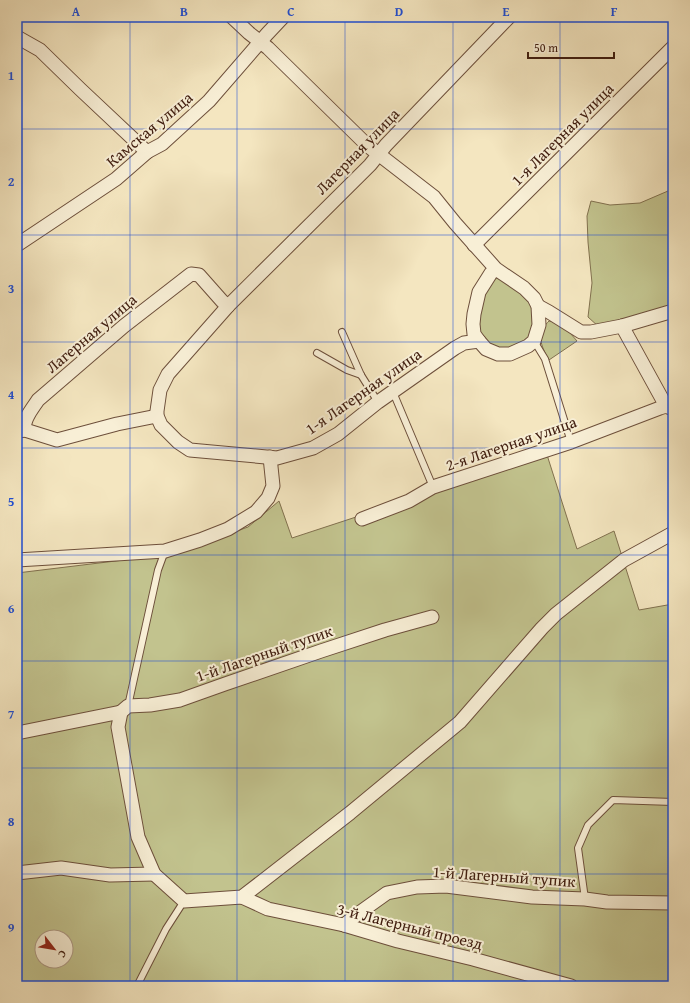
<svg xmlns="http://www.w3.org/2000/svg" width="690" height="1003" font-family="'Gentium Book Plus',serif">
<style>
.green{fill:#c2c38e;stroke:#81704e;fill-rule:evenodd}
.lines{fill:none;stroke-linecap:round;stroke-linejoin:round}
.lane-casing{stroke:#6d4f3b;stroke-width:8}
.street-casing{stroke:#6d4f3b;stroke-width:15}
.lane{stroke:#f8efd6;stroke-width:6}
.street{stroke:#f8efd6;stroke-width:13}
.grid{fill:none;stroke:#1d4ed8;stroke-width:1;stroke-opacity:0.55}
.labels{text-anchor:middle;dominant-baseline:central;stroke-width:4;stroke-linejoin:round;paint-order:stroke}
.street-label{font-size:16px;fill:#401d0f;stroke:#f8efd6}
.neatline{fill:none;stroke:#1d4ed8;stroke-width:1.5}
.grid-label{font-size:13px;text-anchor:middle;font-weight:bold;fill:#1d4ed8}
</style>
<rect width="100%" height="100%" fill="#f4e6c0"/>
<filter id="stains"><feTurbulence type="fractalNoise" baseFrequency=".005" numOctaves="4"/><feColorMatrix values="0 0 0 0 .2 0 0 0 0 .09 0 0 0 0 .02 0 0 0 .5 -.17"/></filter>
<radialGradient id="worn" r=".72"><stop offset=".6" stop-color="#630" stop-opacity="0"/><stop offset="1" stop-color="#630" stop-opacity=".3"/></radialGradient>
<g class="green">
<path d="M668 191 673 196V308L599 327 588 317 592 283 588 242 587 216 591 201 610 205 640 203Z"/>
<path d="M496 278H501L530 301 534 314 531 336C513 354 511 351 487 345L478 330 480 300 492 280Z"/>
<path d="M549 321C561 321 570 333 577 341L549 360C544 351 537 339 543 329 544 326 547 323 549 321Z"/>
<path d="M546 447 548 458 577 549 614 531 639 610 673 604V986H17V573L173 554 248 527 279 501 292 538 356 517ZM42 937H66V961H42Z"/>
</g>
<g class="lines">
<defs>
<g id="lane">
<path d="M342 332 361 375 378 402"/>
<path d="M534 341 545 359 571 442"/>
<path d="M317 353 347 370 361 375"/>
<path d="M393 392 433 487"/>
<path d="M128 706 158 570 165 551"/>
<path d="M585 899 578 848 588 825 613 800 673 802"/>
<path d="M138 984 148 986"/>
<path d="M137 986 166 929 184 901"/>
</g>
<g id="street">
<path d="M232 17 249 33 268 48 368 146 434 197 455 223 496 269 524 288 534 298 538 306 539 325 534 341 528 346 510 354H498L486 349 479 341 474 334 473 324 474 314 479 292 491 273 496 269"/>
<path d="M17 37 40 50 80 89 147 152"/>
<path d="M17 245 116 179 147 152 162 144 209 101 267 34 283 17"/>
<path d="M474 245 673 47"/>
<path d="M538 306 549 312 581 332H591L622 326 673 311"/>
<path d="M622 326 666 406"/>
<path d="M479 341 464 343 455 348 378 402 338 434 313 448 277 458 190 450 178 442 161 425 157 416V411L160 390 168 374 228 306 370 165 386 145 509 17"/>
<path d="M25 430C22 420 33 408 38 400L124 326 191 274 199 275 222 301 228 306"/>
<path d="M18 431 25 430 57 440 117 424 157 416"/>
<path d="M362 519 409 501 433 487 571 442 660 408 666 406 673 409"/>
<path d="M17 560 165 551 200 540 228 529 256 512 268 498 273 486 270 457"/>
<path d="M121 712 128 706 150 705 180 700 225 684 321 651 385 630 432 617"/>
<path d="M17 733 121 712 118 727 138 837 154 874 184 901 242 897 350 813 460 722 542 628 556 614 624 560 673 533"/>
<path d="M17 873 61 868 110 875 154 874"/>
<path d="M242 897 268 909 344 925 398 941 473 959 571 986"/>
<path d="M344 925 359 913 387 893 417 887 446 886 532 897 585 899 607 902 673 903"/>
</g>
</defs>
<use href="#lane" class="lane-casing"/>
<use href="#street" class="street-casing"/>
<use href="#lane" class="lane"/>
<use href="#street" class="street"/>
</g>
<path class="grid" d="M130 17V986M237 17V986M345 17V986M453 17V986M560 17V986M17 129H673M17 235H673M17 342H673M17 448H673M17 555H673M17 661H673M17 768H673M17 874H673"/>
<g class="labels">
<g class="street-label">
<text transform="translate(149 129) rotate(-40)">Камская улица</text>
<text transform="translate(562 134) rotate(-45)">1-я Лагерная улица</text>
<text transform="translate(357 151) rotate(-46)">Лагерная улица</text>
<text transform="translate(91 333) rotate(-40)">Лагерная улица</text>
<text transform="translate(363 391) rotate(-35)">1-я Лагерная улица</text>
<text transform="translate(511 443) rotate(-19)">2-я Лагерная улица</text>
<text transform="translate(264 653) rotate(-19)">1-й Лагерный тупик</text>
<text transform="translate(504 876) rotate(4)">1-й Лагерный тупик</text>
<text transform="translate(410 926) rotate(14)">3-й Лагерный проезд</text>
</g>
</g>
<rect width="690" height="1003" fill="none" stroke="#f4e6c0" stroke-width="44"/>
<g transform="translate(54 949) rotate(121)"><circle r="19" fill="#f8efd6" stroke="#ae9b86"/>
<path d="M0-3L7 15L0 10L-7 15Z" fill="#8f2418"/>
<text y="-6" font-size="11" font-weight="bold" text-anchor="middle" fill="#401d0f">С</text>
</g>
<path d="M528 52v6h86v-6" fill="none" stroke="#401d0f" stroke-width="2"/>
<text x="534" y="52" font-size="12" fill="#401d0f" stroke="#f8efd6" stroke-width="3" paint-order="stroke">50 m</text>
<rect x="22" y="22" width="646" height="959" class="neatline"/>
<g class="grid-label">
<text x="76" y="16">A</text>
<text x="184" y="16">B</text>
<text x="291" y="16">C</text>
<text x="399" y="16">D</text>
<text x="506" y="16">E</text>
<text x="614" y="16">F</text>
<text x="11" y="80">1</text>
<text x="11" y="186">2</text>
<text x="11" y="293">3</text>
<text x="11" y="399">4</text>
<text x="11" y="506">5</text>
<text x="11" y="613">6</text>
<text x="11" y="719">7</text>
<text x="11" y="826">8</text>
<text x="11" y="932">9</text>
</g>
<rect width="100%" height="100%" filter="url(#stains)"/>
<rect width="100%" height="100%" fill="url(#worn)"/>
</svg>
